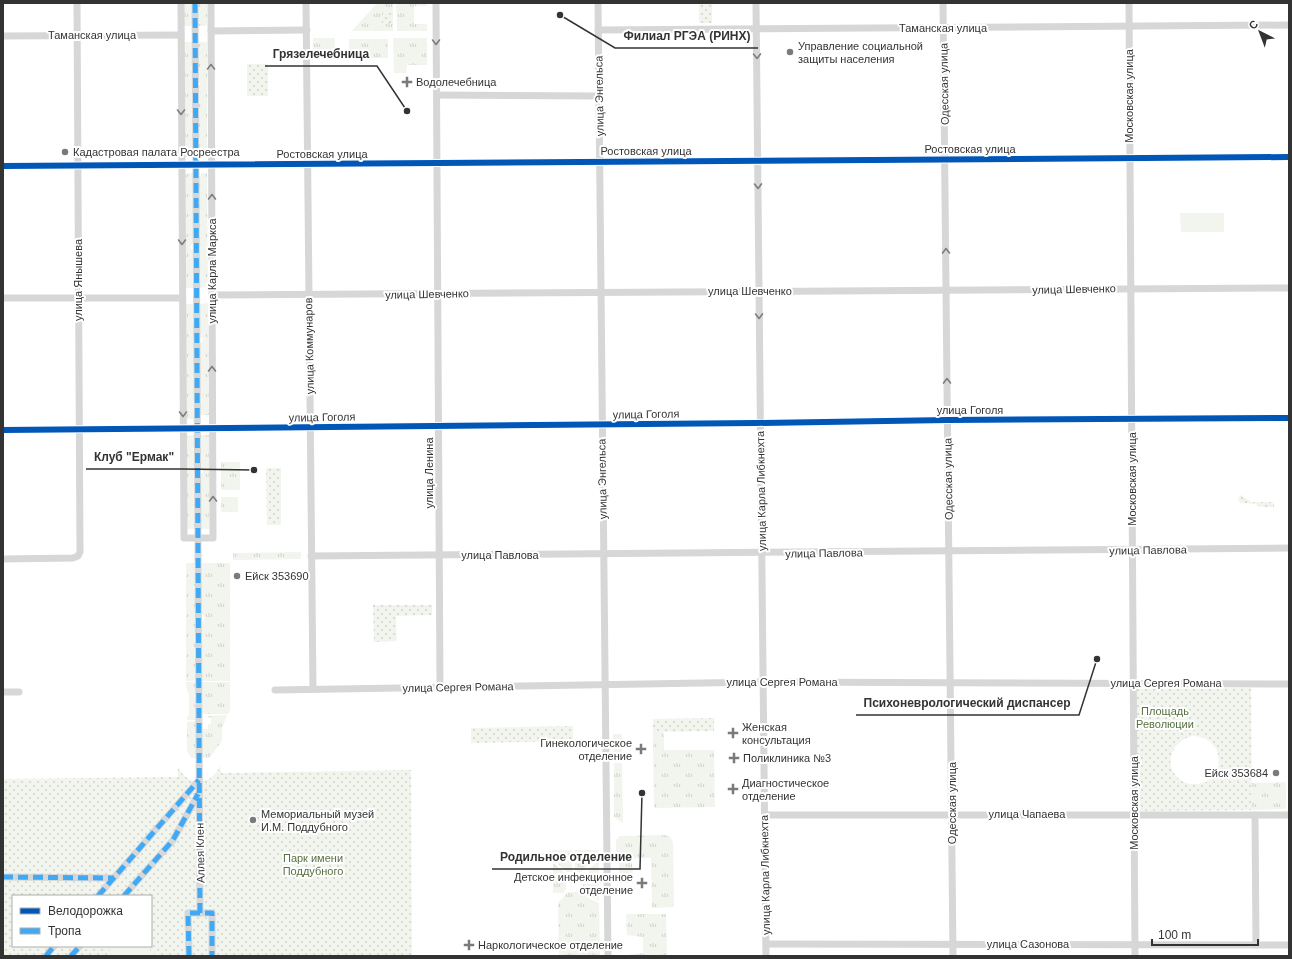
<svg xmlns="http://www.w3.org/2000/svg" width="1292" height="959" font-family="Helvetica,sans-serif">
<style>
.grass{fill:url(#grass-tufts)}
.park{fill:url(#park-dots);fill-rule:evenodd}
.garden{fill:#f1f5ed}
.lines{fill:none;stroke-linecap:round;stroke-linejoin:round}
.minor{stroke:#d7d7d7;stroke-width:7}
.quiet{stroke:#3fa9f5;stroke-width:5;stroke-dasharray:10 5;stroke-linecap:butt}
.cycleway-casing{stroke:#fff;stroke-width:8}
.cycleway{stroke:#0057b8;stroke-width:6}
.oneway{stroke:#7d7d7d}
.poi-dot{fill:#7a7a7a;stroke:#fff;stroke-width:1.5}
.labels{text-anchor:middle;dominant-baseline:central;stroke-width:4;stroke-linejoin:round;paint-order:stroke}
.street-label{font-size:11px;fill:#333;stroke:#fff}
.poi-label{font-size:11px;fill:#333;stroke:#fff;text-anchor:start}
.park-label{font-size:11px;fill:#56703f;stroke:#fff}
.leader{fill:none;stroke:#333;stroke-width:1.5}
.callout-dot{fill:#333;stroke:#fff;stroke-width:1.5}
.callout-label{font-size:12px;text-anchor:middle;font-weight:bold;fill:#333;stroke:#fff;stroke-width:4;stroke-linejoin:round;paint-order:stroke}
</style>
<defs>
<pattern id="grass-tufts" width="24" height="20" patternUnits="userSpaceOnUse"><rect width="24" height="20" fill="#f1f5ed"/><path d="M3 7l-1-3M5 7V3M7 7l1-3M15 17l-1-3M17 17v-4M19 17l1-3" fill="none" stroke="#cfd2cc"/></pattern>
<pattern id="park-dots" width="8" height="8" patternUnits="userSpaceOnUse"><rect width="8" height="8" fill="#f1f5ed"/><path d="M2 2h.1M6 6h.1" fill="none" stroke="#cfd2cc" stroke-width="1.8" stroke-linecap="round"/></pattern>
</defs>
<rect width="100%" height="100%" fill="#fff"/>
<g class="grass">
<rect x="183" y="3" width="9" height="23"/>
<path d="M199 3H207V26H197V4Z"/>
<path d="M377 3H393V12H382V22L393 23V31H352Z"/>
<path d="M398 3H427V6H414V24H427V31H397L396 5Z"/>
<path d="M313 38H335V58H318L313 49Z"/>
<path d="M427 38V65H407L406 73H394L393 38Z"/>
<rect x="349" y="39" width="39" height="19"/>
<path d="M183 42H192V66L190 68 192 70 193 114 191 116 193 117V157H184Z"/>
<path d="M197 42H207V157H198L200 138 198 136V88L201 84 198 81Z"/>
<path d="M193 173V197L191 199 193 201V243L190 247 193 251 194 288H185L184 174Z"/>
<path d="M201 173H207L208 287 199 288V268L200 266 199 214 201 211 198 210V176H201Z"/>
<path d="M208 303 209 415H200V402L202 400 200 398 199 344 203 341 202 338 199 336V304Z"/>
<path d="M185 304H194V320L192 322 194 324V376L192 378 194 380 193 413 194 419H185Z"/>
<path d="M194 435V447L192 449 194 451 195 529H186V436Z"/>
<path d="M200 435H209V529H200V510L202 507 200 506V476L203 472 202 469 200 468Z"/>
<rect x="221" y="462" width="19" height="28"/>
<rect x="221" y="497" width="17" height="15"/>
<path d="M301 552V559L233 560V553Z"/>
<path d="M186 563H194V573L195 574V585L193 587 195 589 196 651 194 653 196 655V681H186Z"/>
<path d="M202 563H230V681H201V623L205 619 204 616 201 614Z"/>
<path d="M186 682H196V695L194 696 196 698V703L194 704 196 706V720H187V717L189 716V693L187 692Z"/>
<path d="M201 682H230V711L228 714H201L203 704 201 698 203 696 201 695Z"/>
<path d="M227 715 222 728V741L209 758H202L201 729H208V724H211V718H208V716Z"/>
<path d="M196 721V758H191L187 751V722Z"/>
<path d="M653 732H664V750H714L715 807 654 808Z"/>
<path d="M614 763H622L623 823 614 817Z"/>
<path d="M1286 782V807L1285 809 1252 810V783Z"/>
<path d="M665 835 670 837 673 842 674 907 652 908 651 858 616 859V840L620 836Z"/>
<path d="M552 850H572V872H567L553 859Z"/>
<path d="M575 850H598V855L581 872H575Z"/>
<path d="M599 860V881H589V869Z"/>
<path d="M619 861H632L633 883H619Z"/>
<path d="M553 863 566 874V889L563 893H553Z"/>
<path d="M583 884H599V901L590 896 584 890Z"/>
<path d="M568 892H582L588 898 599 903 600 956H559L558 903Z"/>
<path d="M626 914H666L667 956H627L630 954 643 953V937L627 935Z"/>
</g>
<g class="park">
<rect x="699" y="3" width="13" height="20"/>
<rect x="382" y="12" width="11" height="11"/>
<rect x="247" y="64" width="21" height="32"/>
<path d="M266 468H281V525H267Z"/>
<path d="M1241 495 1251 502H1271L1274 504V507H1260L1256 504 1240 503 1238 498Z"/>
<path d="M373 605H432V615L396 616 397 641 374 642Z"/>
<path d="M1251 688 1252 810 1138 811 1136 689ZM1192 736C1226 735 1228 783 1196 784 1190 785 1184 783 1179 779 1162 764 1173 741 1192 736Z"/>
<path d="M714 718V731L653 732V719Z"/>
<path d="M573 726V741L471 743V728Z"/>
<path d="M178 766C186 787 212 786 220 766L221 773 411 770 412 956H3V779L178 777ZM13 896H151V946H13Z"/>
</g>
<g class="garden">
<path d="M1180 213H1224V232H1181Z"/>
<path d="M613 734H622V760H614Z"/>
<path d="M109 946H149L150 950 157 956H109L110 951Z"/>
</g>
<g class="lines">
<g class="minor">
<path d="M181 3 184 538H213L211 3"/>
<path d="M195 3 200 913"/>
<path d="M306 3 313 689"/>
<path d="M436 3 440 687"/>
<path d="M598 3 608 956"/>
<path d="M756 3 766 956"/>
<path d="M943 3 953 956"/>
<path d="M1129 3 1135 956"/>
<path d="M598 30 1289 25"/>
<path d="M211 31 307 30"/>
<path d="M3 36 181 35"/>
<path d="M437 95 599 96"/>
<path d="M3 166 1289 157"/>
<path d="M212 295 1289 288"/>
<path d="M3 298H182"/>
<path d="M3 430 755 423 948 420 1289 418"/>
<path d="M311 556 1289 548"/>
<path d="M3 559 73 558 78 556 80 552 77 3"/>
<path d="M275 690 763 682 1289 684"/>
<path d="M3 692H19"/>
<path d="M765 815H1289"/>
<path d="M1255 815 1256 945"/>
<path d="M3 877 114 878"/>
<path d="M98 896 199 780"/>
<path d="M124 896 173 840 199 793"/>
<path d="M766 944 1289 945"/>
<path d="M46 956 54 946"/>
<path d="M71 956 80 946"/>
<path d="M189 956 188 913H212V956"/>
</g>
<g class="quiet">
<path d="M195 3 200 913"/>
<path d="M3 877 114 878"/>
<path d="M98 896 199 780"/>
<path d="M124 896 173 840 198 794"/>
<path d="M46 956 54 946"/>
<path d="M71 956 80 946"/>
<path d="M189 956 188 913H212V956"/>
</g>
<defs>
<g id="cycleway">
<path d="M3 166 1289 157"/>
<path d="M3 430 755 423 948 420 1289 418"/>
</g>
</defs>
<use href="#cycleway" class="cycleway-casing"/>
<use href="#cycleway" class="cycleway"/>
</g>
<defs><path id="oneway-chevron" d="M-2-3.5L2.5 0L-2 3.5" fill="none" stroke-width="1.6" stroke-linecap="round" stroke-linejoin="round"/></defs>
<g class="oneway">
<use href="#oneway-chevron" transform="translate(436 42) rotate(90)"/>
<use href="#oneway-chevron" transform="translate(757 56) rotate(89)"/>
<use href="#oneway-chevron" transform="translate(211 67) rotate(-90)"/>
<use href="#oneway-chevron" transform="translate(181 112) rotate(90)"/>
<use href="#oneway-chevron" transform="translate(758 186) rotate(89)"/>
<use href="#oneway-chevron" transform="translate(212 197) rotate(-90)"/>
<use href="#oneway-chevron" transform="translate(182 242) rotate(90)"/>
<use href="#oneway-chevron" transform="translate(946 251) rotate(-91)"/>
<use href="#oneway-chevron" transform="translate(759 316) rotate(89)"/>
<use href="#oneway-chevron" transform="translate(212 369) rotate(-90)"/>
<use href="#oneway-chevron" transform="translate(947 381) rotate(-91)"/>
<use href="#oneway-chevron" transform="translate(183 414) rotate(90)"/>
<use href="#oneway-chevron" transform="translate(213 499) rotate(-90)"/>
</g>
<g class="poi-dot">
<circle cx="790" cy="52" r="4"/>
<path d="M405 76h4v4h4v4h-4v4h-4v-4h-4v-4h4z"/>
<circle cx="65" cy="152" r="4"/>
<circle cx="237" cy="576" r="4"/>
<path d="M731 727h4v4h4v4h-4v4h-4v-4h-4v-4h4z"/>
<path d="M639 743h4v4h4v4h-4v4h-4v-4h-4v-4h4z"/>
<path d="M732 752h4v4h4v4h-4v4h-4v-4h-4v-4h4z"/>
<circle cx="1276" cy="773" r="4"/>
<path d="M731 783h4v4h4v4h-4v4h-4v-4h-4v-4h4z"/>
<circle cx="253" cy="820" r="4"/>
<path d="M640 877h4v4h4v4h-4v4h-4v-4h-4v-4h4z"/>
<path d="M467 939h4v4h4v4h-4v4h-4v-4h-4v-4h4z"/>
</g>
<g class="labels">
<g class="street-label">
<text x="943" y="28">Таманская улица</text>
<text x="92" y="35">Таманская улица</text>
<text transform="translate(944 84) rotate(-91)">Одесская улица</text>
<text transform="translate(599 96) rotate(-91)">улица Энгельса</text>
<text transform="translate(1129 96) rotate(-90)">Московская улица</text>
<text x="970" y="149">Ростовская улица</text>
<text x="646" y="151">Ростовская улица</text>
<text x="322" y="154">Ростовская улица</text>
<text transform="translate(212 271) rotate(-90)">улица Карла Маркса</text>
<text transform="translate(78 280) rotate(-90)">улица Янышева</text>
<text transform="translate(1074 289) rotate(-1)">улица Шевченко</text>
<text x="750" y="291">улица Шевченко</text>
<text transform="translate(427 294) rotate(-1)">улица Шевченко</text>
<text transform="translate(309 346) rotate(-91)">улица Коммунаров</text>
<text x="970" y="410">улица Гоголя</text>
<text transform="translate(646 414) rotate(-1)">улица Гоголя</text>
<text transform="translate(322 417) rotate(-1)">улица Гоголя</text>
<text transform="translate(429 473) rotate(-90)">улица Ленина</text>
<text transform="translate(602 479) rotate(-91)">улица Энгельса</text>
<text transform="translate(948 479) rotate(-91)">Одесская улица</text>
<text transform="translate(1132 479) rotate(-90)">Московская улица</text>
<text transform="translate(761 491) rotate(-91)">улица Карла Либкнехта</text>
<text transform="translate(1148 550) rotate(-1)">улица Павлова</text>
<text transform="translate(824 553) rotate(-1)">улица Павлова</text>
<text x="500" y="555">улица Павлова</text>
<text x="782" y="682">улица Сергея Романа</text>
<text x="1166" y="683">улица Сергея Романа</text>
<text transform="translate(458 687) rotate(-1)">улица Сергея Романа</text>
<text transform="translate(952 803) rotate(-90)">Одесская улица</text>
<text transform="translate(1134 803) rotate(-90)">Московская улица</text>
<text x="1027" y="814">улица Чапаева</text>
<text transform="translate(200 853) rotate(-91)">Аллея Клен</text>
<text transform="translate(765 875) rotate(-91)">улица Карла Либкнехта</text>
<text x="1028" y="944">улица Сазонова</text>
</g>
<g class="poi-label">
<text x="798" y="46">Управление социальной<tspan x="798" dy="13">защиты населения</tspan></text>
<text x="416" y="82">Водолечебница</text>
<text x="73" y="152">Кадастровая палата Росреестра</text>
<text x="245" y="576">Ейск 353690</text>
<text x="742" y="727">Женская<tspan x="742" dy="13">консультация</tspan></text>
<text x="632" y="743" text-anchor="end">Гинекологическое<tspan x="632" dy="13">отделение</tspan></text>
<text x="743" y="758">Поликлиника №3</text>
<text x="1268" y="773" text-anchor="end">Ейск 353684</text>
<text x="742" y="783">Диагностическое<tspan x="742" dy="13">отделение</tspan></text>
<text x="261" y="814">Мемориальный музей<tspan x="261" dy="13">И.М. Поддубного</tspan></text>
<text x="633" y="877" text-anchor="end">Детское инфекционное<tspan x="633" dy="13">отделение</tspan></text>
<text x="478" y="945">Наркологическое отделение</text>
</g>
<g class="park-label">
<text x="1165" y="711">Площадь<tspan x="1165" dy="13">Революции</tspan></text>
<text x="313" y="858">Парк имени<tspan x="313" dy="13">Поддубного</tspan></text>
</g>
</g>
<path class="leader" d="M560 15L615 48H758M407 111L377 66H265M254 470L182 469H86M1097 659L1079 715H856M642 793L640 869H492"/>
<g class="callout-dot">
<circle cx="560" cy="15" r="4"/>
<circle cx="407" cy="111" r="4"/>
<circle cx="254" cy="470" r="4"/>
<circle cx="1097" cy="659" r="4"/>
<circle cx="642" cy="793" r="4"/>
</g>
<g class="callout-label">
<text x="687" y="40">Филиал РГЭА (РИНХ)</text>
<text x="321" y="58">Грязелечебница</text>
<text x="134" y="461">Клуб "Ермак"</text>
<text x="967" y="707">Психоневрологический диспансер</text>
<text x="566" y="861">Родильное отделение</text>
</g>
<rect width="1292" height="959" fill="none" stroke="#333333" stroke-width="8"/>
<rect x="12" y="895" width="140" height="52" fill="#ffffff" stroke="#adadad"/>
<rect x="20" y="908" width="20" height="6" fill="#0057b8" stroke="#adadad"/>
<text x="48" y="915" font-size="12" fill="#333333">Велодорожка</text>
<rect x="20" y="928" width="20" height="6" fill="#3fa9f5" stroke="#adadad"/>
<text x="48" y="935" font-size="12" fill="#333333">Тропа</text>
<g transform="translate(1260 32) rotate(318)" stroke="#ffffff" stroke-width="3" paint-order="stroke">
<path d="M0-3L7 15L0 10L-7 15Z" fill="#333333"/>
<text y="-6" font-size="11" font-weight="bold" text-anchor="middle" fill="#333333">С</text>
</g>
<path d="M1152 939v6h106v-6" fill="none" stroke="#333333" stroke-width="2"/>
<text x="1158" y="939" font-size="12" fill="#333333" stroke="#ffffff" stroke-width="3" paint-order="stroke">100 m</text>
</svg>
